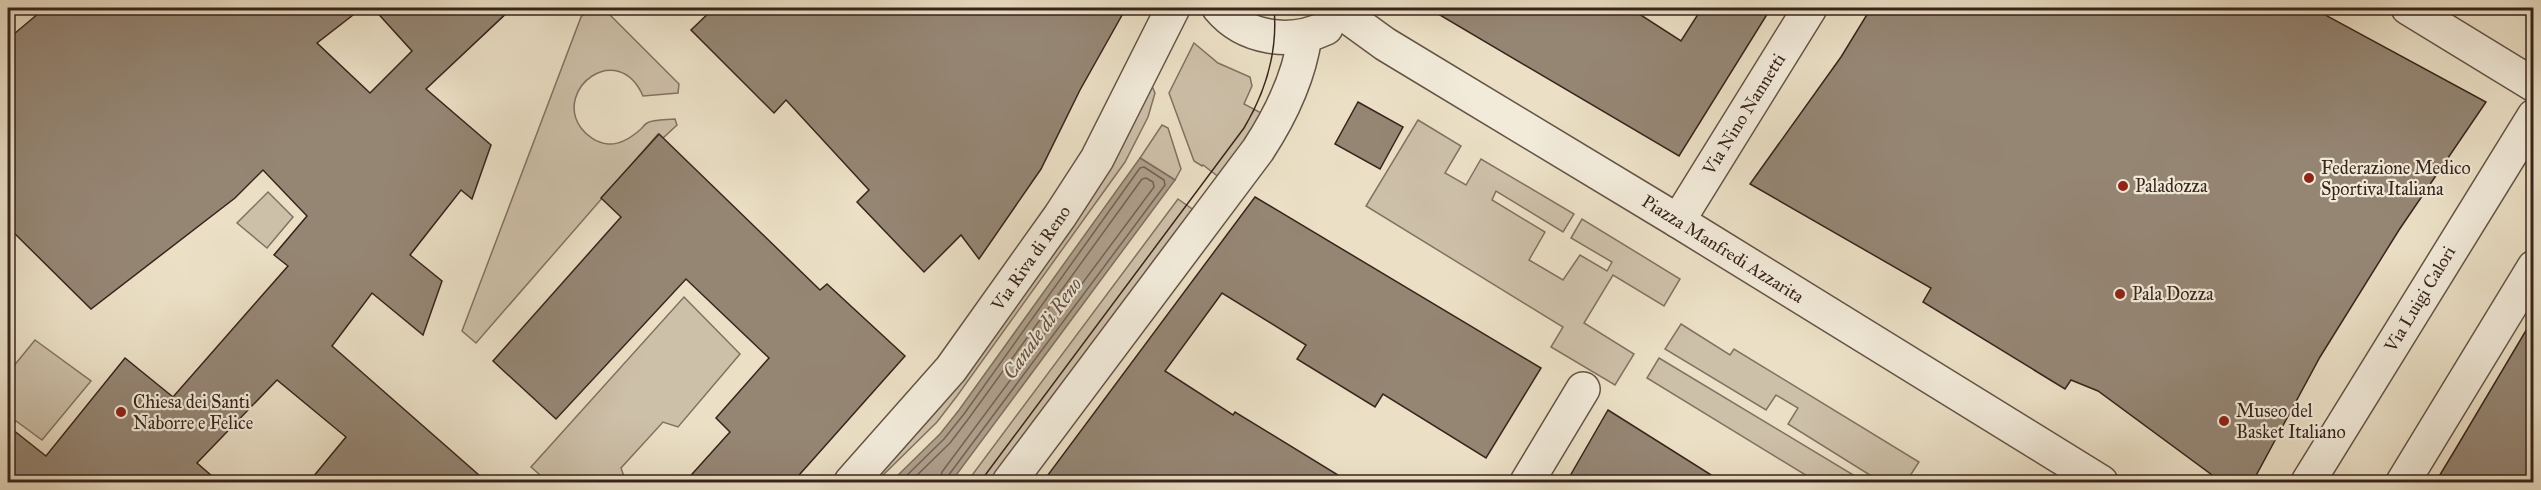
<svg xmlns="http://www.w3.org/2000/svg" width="2541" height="490" font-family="'IM FELL Great Primer',serif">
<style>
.green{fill:#cdc0a9;stroke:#827262;stroke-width:1.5}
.water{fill:#aea08c;stroke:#7f6e5f;stroke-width:1.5}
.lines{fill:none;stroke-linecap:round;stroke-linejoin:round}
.shore{stroke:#736254;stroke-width:1.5}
.building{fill:#958674;stroke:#38241c;stroke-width:1.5}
.street-casing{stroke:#655346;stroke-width:36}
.street{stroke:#f2ebda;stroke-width:33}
.tram{stroke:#38241c;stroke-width:1.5}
.poi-dot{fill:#8f2418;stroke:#f2ebda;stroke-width:2}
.labels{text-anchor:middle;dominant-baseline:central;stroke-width:4.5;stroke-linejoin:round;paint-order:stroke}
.street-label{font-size:18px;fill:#38241c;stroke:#f2ebda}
.poi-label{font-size:18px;fill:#38241c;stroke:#f2ebda;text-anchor:start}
.water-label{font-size:20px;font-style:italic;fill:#614f43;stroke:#f2ebda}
</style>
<rect width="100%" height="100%" fill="#ebe0c6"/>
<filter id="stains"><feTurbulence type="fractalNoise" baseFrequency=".00333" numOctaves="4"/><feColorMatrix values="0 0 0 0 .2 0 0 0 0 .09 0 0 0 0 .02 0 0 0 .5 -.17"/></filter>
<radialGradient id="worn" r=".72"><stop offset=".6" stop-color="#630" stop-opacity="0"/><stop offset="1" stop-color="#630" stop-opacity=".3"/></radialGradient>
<g class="green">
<path d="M591 8H603L679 84 678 93 643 96C618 39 553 89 581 128 587 136 597 143 608 144 620 145 632 137 641 129 643 127 645 124 647 123 654 119 667 120 675 119L677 125 663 138 658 134 476 343 462 331 581 17Z"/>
<path d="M1194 43 1218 63 1250 77 1252 86 1244 104 1263 114 1220 178 1203 165 1202 166 1194 161 1169 93Z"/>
<path d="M1152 86 1155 93 1148 117 1125 162 957 396 937 422 882 476 877 478 940 407 976 361 1060 244 1090 199Z"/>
<path d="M1418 120 1461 146 1445 173 1466 185 1481 159 1574 214 1563 232 1496 191 1492 200 1545 232 1529 260 1563 280 1580 255 1607 271 1612 262 1571 238 1582 219 1680 279 1664 306 1613 275 1584 323 1634 354 1615 385 1551 347 1563 327 1366 206Z"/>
<path d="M1162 125 1168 128 1181 169 1175 180 1140 158Z"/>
<path d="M268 192 293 217 267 248 237 223Z"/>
<path d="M1178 199 1195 211 992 482H967Z"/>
<path d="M684 297 740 354 678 427 663 422 621 468 626 482H548L531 467Z"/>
<path d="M1681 324 1730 355 1734 349 1919 462 1906 482H1881L1788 424 1798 408 1776 395 1766 410 1665 349Z"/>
<path d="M35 340 91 381 42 440 16 421 8 430V373Z"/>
<path d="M1659 358 1865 482H1817L1647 378Z"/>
</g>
<path class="water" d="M1140 158 1175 180 951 482H891L940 434 959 410Z"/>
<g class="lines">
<g class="shore">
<path d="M900 482 944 439 964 414 1140 168 1144 167 1164 180 1165 185 948 476 946 482"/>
<path d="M910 482 950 443 969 418 1142 179 1146 178 1153 182 1154 187 942 472 939 482"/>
</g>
</g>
<g class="building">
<path d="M45 8H362L317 43 370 93 412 51 373 8H512L426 89 491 145 472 199 461 190 410 255 442 281 423 335 372 293 332 346 488 483H308L346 437 277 380 197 463 220 483H20L8 472V426L46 456 125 358 173 397 288 266 274 255 307 216 263 170 235 198 91 309 8 227V39Z"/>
<path d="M714 8H1126L1080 90 1041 169 979 259 961 235 924 272 857 202 869 190 786 100 774 113 691 30Z"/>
<path d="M1428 8H1630L1681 41 1702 8H1771L1679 156Z"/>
<path d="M1871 8H2318L2327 16 2486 102 2399 230 2320 357 2252 483H2223L2098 391 2071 380 2065 389 2052 381 1923 302 1931 288 1750 184 1841 57Z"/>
<path d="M1358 102 1403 127 1380 169 1335 144Z"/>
<path d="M659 134 820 290 827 284 905 356 792 483H684L730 432 716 418 769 358 686 279 556 419 493 361 621 217 601 198Z"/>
<path d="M1255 197 1541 368 1486 458 1383 394 1375 407 1297 359 1306 345 1222 293 1165 371 1233 415 1235 412 1351 483H1042Z"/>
<path d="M2534 317V483H2435L2455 450Z"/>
<path d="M1608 410 1724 483H1566Z"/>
</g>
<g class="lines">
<defs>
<g id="street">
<path d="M1219 8C1245 39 1290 45 1326 28"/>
<path d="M2408 8 2534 85"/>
<path d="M1345 15 1385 44 1678 221 2101 482"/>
<path d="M1678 221 1810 8"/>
<path d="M851 482 951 369 1060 216 1097 159 1173 8"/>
<path d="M1009 482 1258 150C1281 115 1299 78 1305 36"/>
<path d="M1527 482 1583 389"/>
<path d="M2308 482 2534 116"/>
<path d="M2403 482 2534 267"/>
</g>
</defs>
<use href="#street" class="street-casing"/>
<use href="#street" class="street"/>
<path class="tram" d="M980 482 1244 128C1266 91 1278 50 1274 8"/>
</g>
<g class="poi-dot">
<circle cx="2309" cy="178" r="6"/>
<circle cx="2123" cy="186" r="6"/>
<circle cx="2120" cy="294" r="6"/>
<circle cx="121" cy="412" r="6"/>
<circle cx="2224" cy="421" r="6"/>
</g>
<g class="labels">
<g class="street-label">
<text transform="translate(1744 114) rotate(-58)">Via Nino Nannetti</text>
<text transform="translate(1723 249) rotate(32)">Piazza Manfredi Azzarita</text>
<text transform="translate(1031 258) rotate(-55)">Via Riva di Reno</text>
<text transform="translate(2420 299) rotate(-59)">Via Luigi Calori</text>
</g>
<g class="poi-label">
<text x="2321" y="168">Federazione Medico<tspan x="2321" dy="21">Sportiva Italiana</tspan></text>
<text x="2135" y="186">Paladozza</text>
<text x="2132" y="294">Pala Dozza</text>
<text x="133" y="402">Chiesa dei Santi<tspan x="133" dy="21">Naborre e Felice</tspan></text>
<text x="2236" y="411">Museo del<tspan x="2236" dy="21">Basket Italiano</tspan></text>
</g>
<g class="water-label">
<text transform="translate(1042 328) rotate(-54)">Canale di Reno</text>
</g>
</g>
<rect width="2541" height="490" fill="none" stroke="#ebe0c6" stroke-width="30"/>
<rect x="9" y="9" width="2523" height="472" fill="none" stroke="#38241c" stroke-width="3"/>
<rect x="15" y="15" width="2511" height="460" fill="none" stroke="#38241c" stroke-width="1.5"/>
<rect width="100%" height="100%" filter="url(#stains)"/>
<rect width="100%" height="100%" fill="url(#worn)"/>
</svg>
